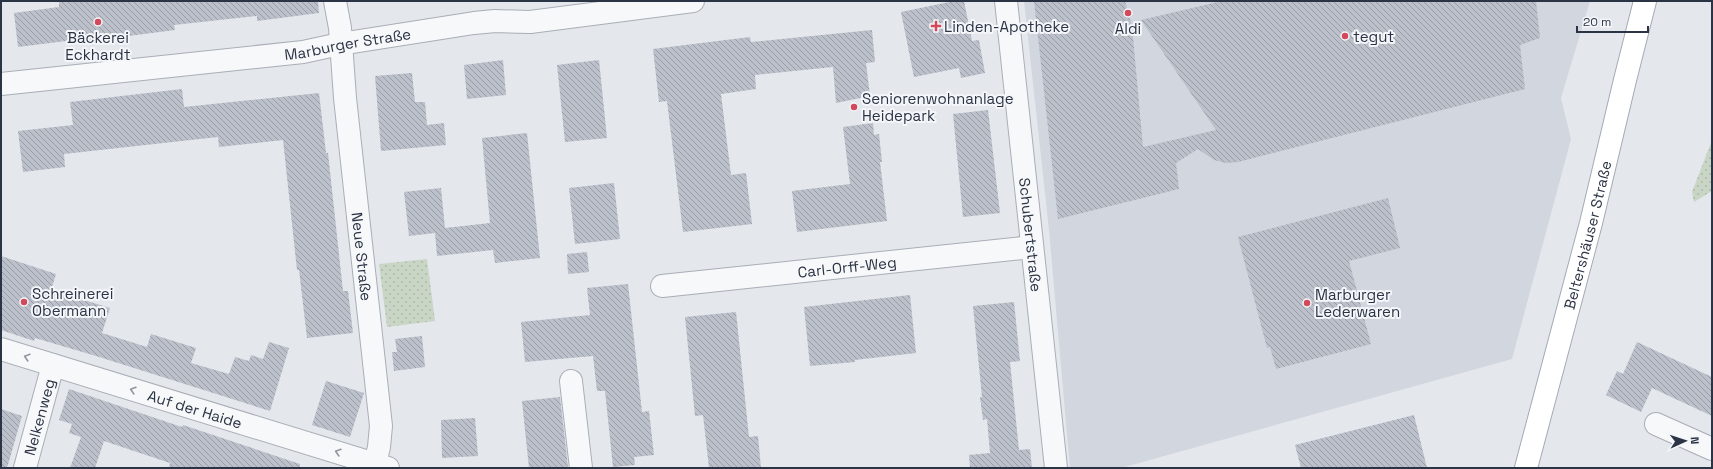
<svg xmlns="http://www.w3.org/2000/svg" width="1713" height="469" font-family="'Space Grotesk',sans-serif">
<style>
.built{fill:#d2d6de}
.grass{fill:url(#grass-dots)}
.building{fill:url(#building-back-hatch)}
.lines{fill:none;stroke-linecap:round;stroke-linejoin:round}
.minor-casing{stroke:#a9aeb7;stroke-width:24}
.major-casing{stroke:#a3abb8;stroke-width:24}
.minor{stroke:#f7f8fa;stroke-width:22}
.major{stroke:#fff;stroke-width:22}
.oneway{stroke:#9196a0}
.poi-dot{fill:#d1495b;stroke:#f4f6f9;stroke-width:1.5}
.labels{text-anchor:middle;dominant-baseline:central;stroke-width:4;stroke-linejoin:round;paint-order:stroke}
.poi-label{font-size:15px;fill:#2b3445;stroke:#f4f6f9;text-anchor:start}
.street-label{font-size:15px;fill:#2b3445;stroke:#f4f6f9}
</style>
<defs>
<pattern id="grass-dots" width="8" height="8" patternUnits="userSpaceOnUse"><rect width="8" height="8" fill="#c9d6c5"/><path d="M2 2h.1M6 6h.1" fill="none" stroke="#adb8ab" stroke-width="1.8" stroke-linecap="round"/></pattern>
<pattern id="building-back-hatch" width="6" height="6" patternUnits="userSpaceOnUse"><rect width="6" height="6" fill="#bbc0ca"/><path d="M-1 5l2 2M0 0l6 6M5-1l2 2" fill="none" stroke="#989da6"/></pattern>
</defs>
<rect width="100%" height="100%" fill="#e4e7ec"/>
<path class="built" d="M1024 1H1590L1561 98 1571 139 1512 359 1121 468H1070L1049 230Z"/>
<g class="grass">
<path d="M1712 140V191L1694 202 1692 192Z"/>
<path d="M427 259 435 321 387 327 379 264Z"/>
</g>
<g class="building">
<path d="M71 1H318L319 13 257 21V16L174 25 175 30 82 42V39L18 47 14 13 59 7V2Z"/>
<path d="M954 1H964L972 41 979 40 985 73 961 78 959 68 914 77 901 12Z"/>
<path d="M1034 1H1125L1132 26 1143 147 1216 130 1141 20 1222 1H1536L1540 38 1520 45 1525 89 1238 162 1226 163 1214 160 1198 149 1176 163 1179 189 1058 219Z"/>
<path d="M872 30 875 62 866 63 870 96 836 103 833 67 755 75 756 89 721 94 731 175 746 173 752 224 683 232 667 101 659 102 653 49 750 37 751 42Z"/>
<path d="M503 60 506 95 467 99 464 65Z"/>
<path d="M599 60 607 138 565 142 557 65Z"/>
<path d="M412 73 415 102H425L427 125 444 123 446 145 381 151 375 76Z"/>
<path d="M182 89 184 107 319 93 326 153H328L343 291H348L353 333 307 338 299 270H297L283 140 219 147 218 137 64 154 65 167 23 172 18 131 73 125 70 102Z"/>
<path d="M988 110 1000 213 963 217 953 114Z"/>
<path d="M873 123 874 135 879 134 882 162H880L887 221 797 232 792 191 850 184 843 127Z"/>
<path d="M527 133 540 258 495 263 493 250 437 256 435 233 409 236 404 192 441 188 445 228 490 223 482 138Z"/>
<path d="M614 183 620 239 575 244 569 188Z"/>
<path d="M1388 198 1400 248 1349 261 1371 344 1276 369 1270 347 1267 348 1238 237Z"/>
<path d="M587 252 589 272 568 274 567 254Z"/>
<path d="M1 256 56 274 51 290 110 308 102 333 147 347 151 334 196 348 191 363 229 374 235 357 249 361 251 355 263 359 269 342 289 348 270 411 96 356 35 338 34 341 1 330Z"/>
<path d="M628 284 642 412 649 411 654 455 634 457 635 465 613 467 605 391H597L593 356 525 362 521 322 590 315 587 288Z"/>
<path d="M910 295 916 353 855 360V362L810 366 804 307Z"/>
<path d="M1014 302 1020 361 1010 362 1019 450 1030 449 1032 468H970L969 455 990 453 987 419 983 420 980 397H982L973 306Z"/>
<path d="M736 312 749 437 758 436 761 468H709L703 415 695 416 685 317Z"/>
<path d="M422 336 425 367 394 371 392 352H397L395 339Z"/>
<path d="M1637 342 1712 377V416L1652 388 1641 412 1606 395 1617 371 1623 374Z"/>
<path d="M326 381 364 393 350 437 312 425Z"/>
<path d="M69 389 182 427 183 425 300 464V468H169L170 463 104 441 95 468H70L81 437 69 433 72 424 59 420Z"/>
<path d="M560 397 568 467 529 468 522 401Z"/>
<path d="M1 409 22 416 7 468H1Z"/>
<path d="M1414 415 1427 468H1301L1295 445Z"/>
<path d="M475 418 478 456 442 458 441 420Z"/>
</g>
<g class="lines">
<defs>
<g id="minor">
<path id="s1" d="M335 1 340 28 345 98 381 426 379 447 374 468"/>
<path id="s2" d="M1006 1 1056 468"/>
<path id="s3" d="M1 84 303 52 340 44 474 23 495 21 530 22 693 1"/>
<path id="s4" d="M662 286 1032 247"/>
<path id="s5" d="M1 349 388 468"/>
<path d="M571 381 581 468"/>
<path d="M1656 424 1712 449"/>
<path id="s6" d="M25 468 53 365"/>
</g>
<g id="major">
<path id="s7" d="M1526 468 1591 223 1625 80 1645 1"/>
</g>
</defs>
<use href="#minor" class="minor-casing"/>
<use href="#major" class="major-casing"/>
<use href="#minor" class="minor"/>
<use href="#major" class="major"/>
</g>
<defs><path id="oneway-chevron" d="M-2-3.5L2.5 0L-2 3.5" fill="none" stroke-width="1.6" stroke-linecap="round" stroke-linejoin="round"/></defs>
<g class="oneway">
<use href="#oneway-chevron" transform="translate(27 357) rotate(-162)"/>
<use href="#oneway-chevron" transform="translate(133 390) rotate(-163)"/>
<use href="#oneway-chevron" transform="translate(338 452) rotate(-163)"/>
</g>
<g class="poi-dot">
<circle cx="1128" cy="13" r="4"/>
<circle cx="98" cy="22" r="4"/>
<path d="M934 20h4v4h4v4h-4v4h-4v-4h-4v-4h4z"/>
<circle cx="1345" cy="36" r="4"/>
<circle cx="854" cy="107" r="4"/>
<circle cx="24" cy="302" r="4"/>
<circle cx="1307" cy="303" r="4"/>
</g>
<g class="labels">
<g class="poi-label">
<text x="944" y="26">Linden-Apotheke</text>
<text x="1128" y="28" text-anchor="middle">Aldi</text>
<text x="1353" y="36">tegut</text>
<text x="98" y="37" text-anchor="middle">Bäckerei<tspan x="98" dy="17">Eckhardt</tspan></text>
<text x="862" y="98">Seniorenwohnanlage<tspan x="862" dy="17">Heidepark</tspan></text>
<text x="32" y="293">Schreinerei<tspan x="32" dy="17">Obermann</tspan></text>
<text x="1315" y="294">Marburger<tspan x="1315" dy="17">Lederwaren</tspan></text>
</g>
<g class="street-label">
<text stroke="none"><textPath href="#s3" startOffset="349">Marburger Straße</textPath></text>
<text stroke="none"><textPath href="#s2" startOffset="235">Schubertstraße</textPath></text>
<text stroke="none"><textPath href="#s7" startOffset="241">Beltershäuser Straße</textPath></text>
<text stroke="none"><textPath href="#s1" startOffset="257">Neue Straße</textPath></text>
<text stroke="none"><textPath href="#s4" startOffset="186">Carl-Orff-Weg</textPath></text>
<text stroke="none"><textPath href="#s5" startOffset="203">Auf der Haide</textPath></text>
<text stroke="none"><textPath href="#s6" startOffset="53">Nelkenweg</textPath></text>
</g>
</g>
<rect width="1713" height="469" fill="none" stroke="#2b3445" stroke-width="4"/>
<g transform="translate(1685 441) rotate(87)" stroke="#f4f6f9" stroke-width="3" paint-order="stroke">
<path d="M0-3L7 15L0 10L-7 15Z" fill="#2b3445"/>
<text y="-6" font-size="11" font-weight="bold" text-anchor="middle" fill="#2b3445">N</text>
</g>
<path d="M1577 26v6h71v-6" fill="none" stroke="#2b3445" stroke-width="2"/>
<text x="1583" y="26" font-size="12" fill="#2b3445" stroke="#f4f6f9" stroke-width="3" paint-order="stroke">20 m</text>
</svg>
